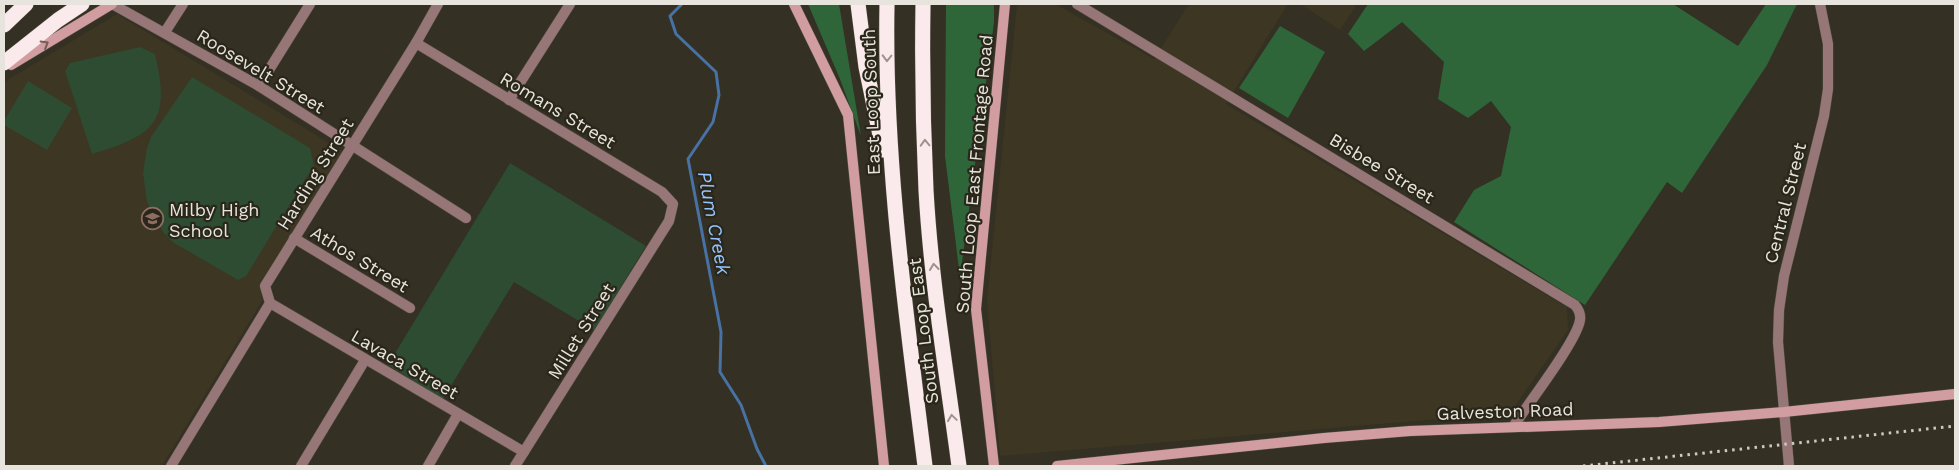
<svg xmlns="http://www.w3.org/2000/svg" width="1959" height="470" font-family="'Work Sans',sans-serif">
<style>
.built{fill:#3c3622}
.green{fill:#2d4c32}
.forest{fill:#2e663a}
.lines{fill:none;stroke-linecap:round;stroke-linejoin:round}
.stream{stroke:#4871a4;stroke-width:3}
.minor-casing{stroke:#504d41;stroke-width:11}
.tertiary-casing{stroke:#504d41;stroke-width:11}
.secondary-casing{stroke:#504d41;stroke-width:11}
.motorway-casing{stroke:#504d41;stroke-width:16}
.minor{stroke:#977678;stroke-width:10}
.tertiary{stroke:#977678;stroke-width:10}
.secondary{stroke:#d19da0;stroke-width:10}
.motorway{stroke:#fbeaeb;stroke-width:15}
.rail{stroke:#ccc9c1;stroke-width:3;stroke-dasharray:2.5 5;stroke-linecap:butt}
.oneway{stroke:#755c56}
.oneway2{stroke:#9d928d}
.labels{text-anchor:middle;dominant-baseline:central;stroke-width:4.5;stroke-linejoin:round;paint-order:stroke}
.street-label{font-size:18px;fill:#e6e4dc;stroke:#2a271a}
.poi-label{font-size:18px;fill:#e6e4dc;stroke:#2a271a;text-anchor:start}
.water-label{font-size:19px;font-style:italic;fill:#94c3fe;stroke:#2a271a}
</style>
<rect width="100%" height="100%" fill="#343023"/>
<g class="built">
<path d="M1017 4H1055L1154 59 1189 4H1288L1226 104 1567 307 1568 330 1510 413 1000 456 987 300Z"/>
<path d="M1300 4H1357L1340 30Z"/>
<path d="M117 14 344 152 261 285 262 301 162 466H4V82Z"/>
</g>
<g class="green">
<path d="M140 47 155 54C171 121 156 135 92 154L65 71 70 63Z"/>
<path d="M192 77 310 148 314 165 246 276 238 280 174 243 163 232 147 202 143 173 147 148 151 137Z"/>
<path d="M28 81 72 108 47 150 4 125V121Z"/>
<path d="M510 163 646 246 594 330 514 282 443 399 388 365Z"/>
</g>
<g class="forest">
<path d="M808 4H839L861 136 840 79Z"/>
<path d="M946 4H994V22L960 277 945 156Z"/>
<path d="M1368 4H1673L1738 46 1766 4H1797L1767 65 1682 193 1667 182 1585 305 1454 222 1474 190 1501 176 1511 127 1491 101 1468 118 1438 99 1444 62 1402 22 1364 51 1348 34Z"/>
<path d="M1280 26 1325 52 1288 118 1239 88Z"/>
</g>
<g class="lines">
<path class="stream" d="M682 4 670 16 676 34 716 72 719 95 713 122 688 159 721 332 720 372 741 405 757 449 766 466"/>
<defs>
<g id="minor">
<path d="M112 4 259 86 466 218"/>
<path d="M1077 4 1575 305C1579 310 1581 314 1580 320 1577 341 1527 405 1513 427"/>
<path d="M165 32 183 4"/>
<path d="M416 43 662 192 673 204 669 221 515 466"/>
<path d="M259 86 310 4"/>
<path d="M509 100 570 4"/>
<path d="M294 238 410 308"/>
<path d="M270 303 524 452"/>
<path d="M171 466 270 303 265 286 416 43 438 4"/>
<path d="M301 466 365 360"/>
<path d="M428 466 458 414"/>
</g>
<path id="tertiary" d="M1789 466 1778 342 1779 310 1784 276 1824 116 1828 89V44L1820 4"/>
<g id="secondary">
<path d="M794 4 848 115 884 466"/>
<path d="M11 65 112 4"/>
<path d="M994 466 976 309 1005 4"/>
<path d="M1057 466 1324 438 1410 431 1659 422 1784 412 1955 394"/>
</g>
<g id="motorway">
<path d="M858 4 866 67 883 150"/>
<path d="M887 4C884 159 906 313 925 466"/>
<path d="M923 4C922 66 923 128 926 190 931 282 947 375 959 466"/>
<path d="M4 25 26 4"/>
<path d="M4 63 58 20 82 4"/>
</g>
</defs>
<use href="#minor" class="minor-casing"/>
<use href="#tertiary" class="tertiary-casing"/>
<use href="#secondary" class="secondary-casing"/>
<use href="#motorway" class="motorway-casing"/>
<use href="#minor" class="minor"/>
<use href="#tertiary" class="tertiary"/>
<use href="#secondary" class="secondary"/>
<use href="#motorway" class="motorway"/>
<path class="rail" d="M1583 466 1955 426"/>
</g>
<defs><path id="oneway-chevron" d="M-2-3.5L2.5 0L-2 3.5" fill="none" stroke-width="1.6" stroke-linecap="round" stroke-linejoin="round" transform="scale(1.25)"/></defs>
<use class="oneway" href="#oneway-chevron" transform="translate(45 44) rotate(-31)"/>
<g class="oneway2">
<use href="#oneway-chevron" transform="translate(887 58) rotate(91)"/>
<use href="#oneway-chevron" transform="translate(925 143) rotate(-92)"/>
<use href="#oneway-chevron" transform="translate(934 267) rotate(-96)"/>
<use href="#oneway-chevron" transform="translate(952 418) rotate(-98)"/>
</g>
<defs>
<symbol id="school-ring" viewBox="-11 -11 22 22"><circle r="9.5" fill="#2a271a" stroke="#8d6e63" stroke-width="1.5"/><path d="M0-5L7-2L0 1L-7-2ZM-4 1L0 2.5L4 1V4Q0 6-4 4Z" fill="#8d6e63"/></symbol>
</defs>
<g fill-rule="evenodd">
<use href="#school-ring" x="140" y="206" width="25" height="25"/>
</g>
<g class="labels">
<g class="street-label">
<text transform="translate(261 71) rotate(31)">Roosevelt Street</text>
<text transform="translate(871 102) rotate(-92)">East Loop South</text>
<text transform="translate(558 110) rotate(31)">Romans Street</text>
<text transform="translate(1382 168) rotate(31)">Bisbee Street</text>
<text transform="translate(315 174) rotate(-58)">Harding Street</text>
<text transform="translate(974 174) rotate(-85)">South Loop East Frontage Road</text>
<text transform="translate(1785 203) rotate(-76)">Central Street</text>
<text transform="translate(360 259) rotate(31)">Athos Street</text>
<text transform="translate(581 331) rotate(-58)">Millet Street</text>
<text transform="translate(923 331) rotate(-97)">South Loop East</text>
<text transform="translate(405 364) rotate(30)">Lavaca Street</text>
<text transform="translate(1505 411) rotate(-2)">Galveston Road</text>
</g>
<g class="poi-label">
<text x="169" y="209">Milby High<tspan x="169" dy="21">School</tspan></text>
</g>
<g class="water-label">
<text transform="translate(714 223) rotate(79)">Plum Creek</text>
</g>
</g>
<rect width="1959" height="470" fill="none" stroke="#e6e4dc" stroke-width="10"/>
</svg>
